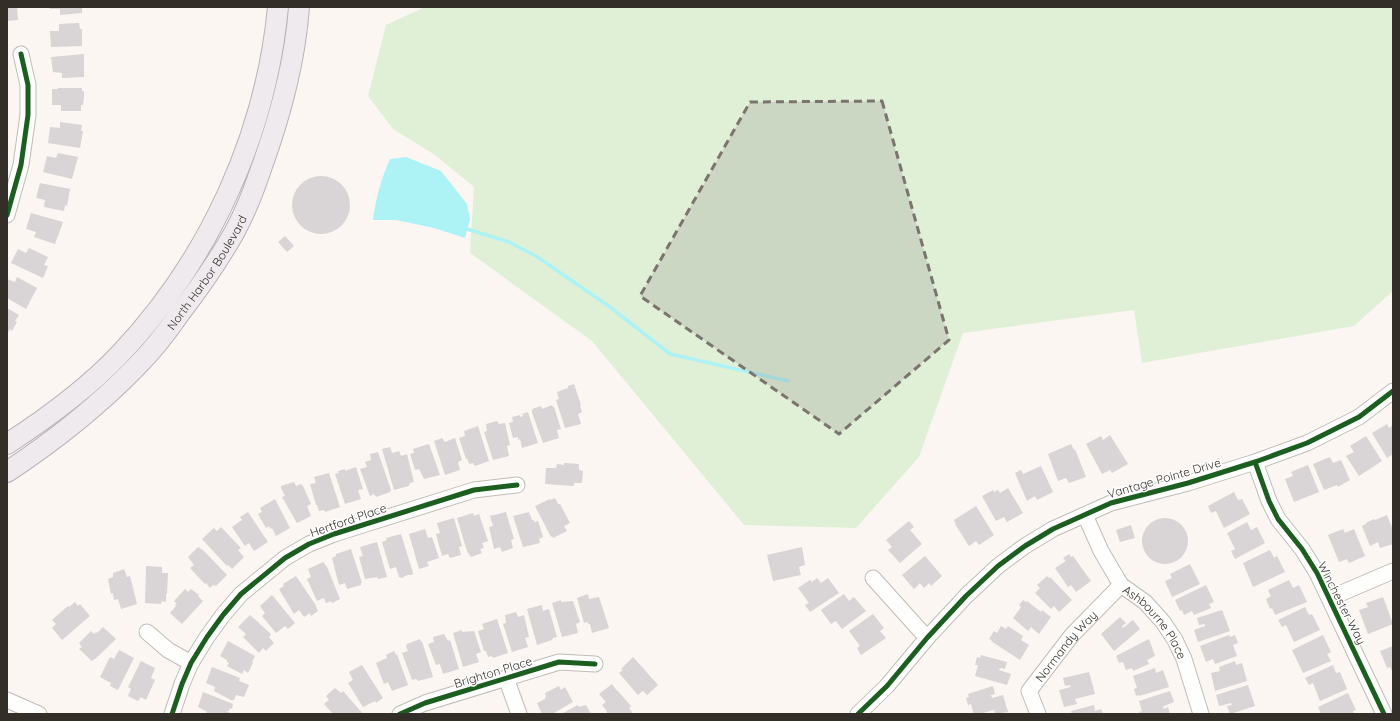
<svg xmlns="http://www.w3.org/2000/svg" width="1400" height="721" font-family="Quicksand,sans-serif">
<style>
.green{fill:#e0f0d7}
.water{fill:#adf2f5}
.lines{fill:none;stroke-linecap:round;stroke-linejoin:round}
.stream{stroke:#adf2f5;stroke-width:3.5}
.building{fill:#d9d4d5}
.minor-casing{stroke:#c1bcb7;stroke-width:17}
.major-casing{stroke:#bab0b7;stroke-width:22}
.minor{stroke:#fefefd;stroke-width:15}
.major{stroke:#efeaee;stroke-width:20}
.cycleway-casing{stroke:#fff;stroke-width:8}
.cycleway{stroke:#1b5e20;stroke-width:5}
.marked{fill:#7a746f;fill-opacity:0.2;stroke:#7a746f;stroke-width:3;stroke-dasharray:8 5;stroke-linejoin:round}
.labels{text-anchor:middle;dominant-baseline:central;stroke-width:3;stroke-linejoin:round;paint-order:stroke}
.street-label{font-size:12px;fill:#342e29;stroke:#fff}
</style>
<rect width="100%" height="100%" fill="#fbf6f1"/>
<path class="green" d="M425 7H1393V291L1354 326 1142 363 1134 310 963 333 919 457 856 528 744 525 592 341 470 253 474 187 435 155 393 129 368 96 386 25Z"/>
<path class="water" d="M406 157 441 171 467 204 470 219 465 238 434 228 396 220H373C376 198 381 179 390 159Z"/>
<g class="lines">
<path class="stream" d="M467 229 509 242 536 256 610 307 670 354 788 381"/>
</g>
<g class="building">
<path d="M7 7H17L18 20 7 21Z"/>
<path d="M50 7H82V13L60 15V9H50Z"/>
<path d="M79 23 80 29H82V46L51 47 50 31H59V24Z"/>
<path d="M84 54V77L62 78V73L53 72 51 57Z"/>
<path d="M58 88H82V91H84V96L83 105H81V111H61V105H52V89H58Z"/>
<path d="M60 122 82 125 81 131H83L80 148 48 143 50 127 60 128Z"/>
<path d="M58 153 78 157 72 179 43 172 47 156 56 158Z"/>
<circle cx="321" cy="205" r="29"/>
<path d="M40 183 70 189 67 206 65 205 64 211 44 207 45 200 36 198Z"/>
<path d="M31 213 63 222 55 244 34 237 36 232 26 229Z"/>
<path d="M285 236 294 246 287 252 278 242Z"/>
<path d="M29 248 48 257 44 265 48 266 43 278 11 263 18 249 26 253Z"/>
<path d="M17 277 37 288 26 309 7 298V279L15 282Z"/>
<path d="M7 308 19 315 15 321 17 322 12 331 10 329 7 334Z"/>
<path d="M574 384 581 405 580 406 582 412 578 414 581 424 565 428 556 400 559 399 557 392 568 388V386Z"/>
<path d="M552 405 553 407H554L561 429 557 430 559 438 543 443 532 413V409L541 406 542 409Z"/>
<path d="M528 412 538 443 522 448 520 439 518 440V437L513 438 509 423 513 422 512 417 520 415V417L523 416 522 414Z"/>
<path d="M497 421 499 424 505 423 510 445 507 446 509 456 493 460 484 432 487 431 486 424Z"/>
<path d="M1387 424 1389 428 1393 425V454L1387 458 1372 433Z"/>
<path d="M478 426 489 461 475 466 473 463 469 464 467 458 466 459 459 438 465 436 464 431Z"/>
<path d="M1110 435 1128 464 1112 473 1110 470 1102 474 1086 444 1101 436 1103 440Z"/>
<path d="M1366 436 1382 461 1359 476 1346 456 1354 452 1350 446Z"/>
<path d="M442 438 445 442 455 438 462 460 458 462 460 470 445 475 434 441Z"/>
<path d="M429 444 440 475 424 479 419 469 415 470 410 454 414 453 413 449Z"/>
<path d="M1071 444 1074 450 1075 449 1086 477 1069 483 1066 478 1058 481 1048 454Z"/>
<path d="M390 447 392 453 399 451 401 456 407 454 414 482 410 483 409 486 394 490 382 449Z"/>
<path d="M378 452 391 490 390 492 376 497 374 494 370 496 360 469 367 467 365 462 371 460 370 454Z"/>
<path d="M1330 457 1333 463 1341 460 1350 480 1338 487 1337 485 1324 490 1313 464Z"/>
<path d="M564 463 579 464V470L583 471 582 483H574V486L545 484 546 468H556L557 464 564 465Z"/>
<path d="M1308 465 1319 492 1294 502 1285 479 1293 476 1291 472Z"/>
<path d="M1041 466 1053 492 1037 500 1035 496 1027 501 1015 473 1021 470 1023 474Z"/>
<path d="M356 467 363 489 358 490 361 499 345 504 335 474 339 473 338 471 345 469V471Z"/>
<path d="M329 473 340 507 325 512 324 510 319 511 317 505H316L310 484 316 483 314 477Z"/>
<path d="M294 482 296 486 301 484 303 486 311 504 307 506 311 516 297 523 282 497 285 496 281 488V486Z"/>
<path d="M1008 488 1023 513 1007 522 1004 517 996 521 982 496 993 490 994 492 998 490 1000 493Z"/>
<path d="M1234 492 1238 500 1242 499 1250 514 1224 528 1216 511 1211 513 1208 506Z"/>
<path d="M555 498 558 504H560L570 523 564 526 567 531 553 538 552 536 551 537 535 506 550 499 551 500Z"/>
<path d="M275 499 290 528 276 536 272 528 270 529 269 526 266 528 258 514 262 512 260 508Z"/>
<path d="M976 506 994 535 979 545 976 541 969 546 955 524H956L954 520Z"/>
<path d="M248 512 268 542 254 551 249 543 245 546 232 527 242 520 240 517Z"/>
<path d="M506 512 514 539 511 540 513 548 502 552 500 547 494 549 489 527 493 526 490 516Z"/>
<path d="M529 512 532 520H534V522L538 521 543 537 539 539 540 543 523 547 513 516Z"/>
<path d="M473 513 474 516 479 514 488 541 482 543 484 548 480 549 482 553 471 557 467 551 457 518Z"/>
<path d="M1387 515 1393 530V544L1380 548 1378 542 1370 546 1362 526 1367 523V522L1374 519 1375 520Z"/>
<circle cx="1165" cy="541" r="23"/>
<path d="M454 518 462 546 459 547 461 555 450 558 448 554 442 556 436 534 440 533 437 523Z"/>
<path d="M909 521 914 527 910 530 922 544 900 563 888 550 892 547 886 540Z"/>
<path d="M1247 522 1251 530 1257 527 1265 543 1235 559 1231 551 1235 549 1227 533Z"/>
<path d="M1131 525 1135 538 1120 542 1116 530Z"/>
<path d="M221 527 241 548 238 550 244 557 232 569 228 565 227 566 202 539 214 528 217 531Z"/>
<path d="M425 529 428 538 432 537 439 558 427 562 429 566 419 569 409 534Z"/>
<path d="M1343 529 1345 533 1354 529 1365 556 1349 563 1347 559 1339 562 1328 535Z"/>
<path d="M401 534 413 573 412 575H407L402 578 399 577 396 567 390 569 382 542 387 540 386 538Z"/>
<path d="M377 542 387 577 378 579 377 577 365 579 359 557 363 556 360 547Z"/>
<path d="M198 547 204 551 227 575 216 586 213 585 210 588 206 583 205 584 190 568 194 565 188 557Z"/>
<path d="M802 547 805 565 799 567 801 575 773 581 767 555Z"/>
<path d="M351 549 362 583H361V585L347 589 345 583 339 585 332 558 336 556V554Z"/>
<path d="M1270 550 1274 558 1277 556 1285 572 1253 587 1243 563Z"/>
<path d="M1069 554 1071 557 1073 556 1091 581 1076 592 1071 585 1068 587 1055 568 1066 561 1063 558Z"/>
<path d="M925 556 942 576 931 586 929 583 924 588 920 583 914 589 902 575Z"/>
<path d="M323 562 327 567 340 599 332 603 331 601 326 603 324 598 317 601 307 579 311 577 308 569Z"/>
<path d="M1190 564 1200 584 1172 597 1165 581 1172 578 1170 574Z"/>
<path d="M146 566 162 567V573H168L167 594H166V602L162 601 161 604 145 603Z"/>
<path d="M124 569 127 577 130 576 137 604 121 609 118 599 114 600 113 593 111 594 108 579 113 577V573Z"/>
<path d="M296 576 315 604 318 611 311 616 310 613 304 617 299 610 294 614 279 589 284 586 283 584Z"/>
<path d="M1047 576 1049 578 1050 577 1072 600 1059 612 1054 606 1051 609 1035 593 1040 588 1037 585Z"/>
<path d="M817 578 821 583 828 578 839 593 810 612 805 605 809 603 798 588 810 580 812 582Z"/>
<path d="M1289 580 1293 588 1299 585 1307 602 1275 615 1272 608 1270 609 1266 599 1271 596 1268 590Z"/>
<path d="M1206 585 1214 602 1209 604 1211 608 1194 615 1192 611 1184 615 1182 610 1180 611 1175 600Z"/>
<path d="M185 589 188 592 191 589 199 595 198 596 203 601 182 624 170 613 176 606 175 605 177 604 174 601Z"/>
<path d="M588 594 589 599 599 597 609 628 592 633 590 624H588V622L584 623 577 598Z"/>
<path d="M844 594 849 601 854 597 866 611 842 629 836 621 831 624 821 610Z"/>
<path d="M272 595 295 623 288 629 285 626 276 633 262 616 265 613 260 606Z"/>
<path d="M1383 597 1393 624 1368 634 1359 610 1368 607 1366 603Z"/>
<path d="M561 600V602L573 601 580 622 576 624 578 633 562 637 552 603Z"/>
<path d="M1023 600 1026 602 1027 601 1041 612 1042 610 1051 617 1039 634 1031 627 1028 631 1013 618 1021 607 1019 605Z"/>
<path d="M75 602 78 606 80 604 90 616 62 640 52 628 56 624 52 620 68 606 69 607Z"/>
<path d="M542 605 543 611 549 609 557 637 553 638 552 640 537 645 527 609Z"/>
<path d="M1305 607 1309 615 1312 614 1320 630 1294 642 1286 625 1282 627 1278 620Z"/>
<path d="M1222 610 1230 631 1198 642 1194 630 1205 626V624L1199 625 1197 618Z"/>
<path d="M516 612 518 617 524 615 529 637 525 638 528 647 512 652 503 624 506 623 505 615Z"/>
<path d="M873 614 884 628 880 631 886 638 861 655 857 648 860 646 849 631Z"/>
<path d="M250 615 271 634 269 637 274 643 266 651 263 648 259 653 243 637 246 634 238 627Z"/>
<path d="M1120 617 1126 623 1122 626 1123 628 1133 620 1140 629 1114 651 1101 634Z"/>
<path d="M497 619 508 653 493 658 492 656 488 657 486 651H484L478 631 484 629 482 624Z"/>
<path d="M1001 626 1006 629 1008 626 1023 636 1021 640 1029 645 1020 660 991 641 992 640 989 639 994 631 997 633Z"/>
<path d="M103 627 116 639 95 659H94L92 661 79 649 82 647 79 643 91 631 94 634 96 632 97 633Z"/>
<path d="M462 630V632L474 631 481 652 476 654 479 662 463 667 453 633Z"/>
<path d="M444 634 448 641 450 640 459 669 443 674 440 664 436 665 428 644 434 642 433 637Z"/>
<path d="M1229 635 1230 637 1235 635 1238 643 1233 645 1237 656 1215 664 1213 659 1206 662 1200 646Z"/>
<path d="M1323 635 1331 652 1327 654 1331 661 1303 673 1292 650Z"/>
<path d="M420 639 421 642 422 641 433 677 418 681 416 679 412 680 402 653 408 651 406 646 407 644Z"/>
<path d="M1149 639 1155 656 1147 660 1149 664 1133 671 1132 668 1126 670 1123 662 1119 663 1116 656Z"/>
<path d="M228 641 255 656 252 662 253 663 248 673 244 670 242 674 227 666 229 663 227 662V660L220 656Z"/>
<path d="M1393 646V673L1390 667 1387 668 1380 651Z"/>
<path d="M119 650 134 658 118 690 110 686 111 683 100 677 110 657 114 659Z"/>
<path d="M394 651 396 655 397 654 408 685 392 691 388 682 384 684 376 663 387 658 386 655Z"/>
<path d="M981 655 1007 662 1005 669 1000 668 999 670 1011 674 1007 685 975 676 978 665H975L977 657 980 658Z"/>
<path d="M633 657 658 685 647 695 643 691 638 695 619 673 623 670 621 669Z"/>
<path d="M141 661 155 668 151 678 155 680 146 700 141 697 138 701 128 696 131 689 128 687Z"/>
<path d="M1235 661 1236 665 1242 663 1247 681 1215 691 1211 673 1220 671 1219 667Z"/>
<path d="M362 665 383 698 376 703 375 701 363 707 348 683 353 680 349 672Z"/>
<path d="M1333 665 1336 673 1340 672 1347 689 1320 701 1313 683 1309 685 1305 678Z"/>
<path d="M212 667 240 678 239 681 249 685 244 697 236 695 234 700H231L214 691 215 687 206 683Z"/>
<path d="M1155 668 1156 673 1163 670 1169 687 1139 696V695L1136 696 1134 689 1137 688 1133 676Z"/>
<path d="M1089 672 1095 694 1075 699 1077 704 1064 707 1059 690 1071 687 1070 685 1065 686 1063 678Z"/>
<path d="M612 684 617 691V690L631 706 629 708 632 712V714H608L606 711H607L602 705 606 702 599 694Z"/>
<path d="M1248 685 1255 706 1230 714 1227 706 1232 705 1231 703 1219 706 1216 695Z"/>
<path d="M559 686 561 690 565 687 573 702 552 714H542L537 703 545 699V698L546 697 545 693Z"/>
<path d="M993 686 995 694 991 695 992 698 1003 695 1008 712 995 714 994 710 979 714H974L971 704 968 705 966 698 969 697 968 694Z"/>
<path d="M335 688 341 693 343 691 363 714H333L324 704 329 700 326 696Z"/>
<path d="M1170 691 1174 702 1164 706 1163 707 1164 709 1168 707 1170 714H1140L1139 712 1142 711 1139 701Z"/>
<path d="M203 692 233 704 232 709 230 708 229 711H226L230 713V714H207L206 711 198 707Z"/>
<path d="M1348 693 1356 710 1353 711 1354 714H1321L1318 707Z"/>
<path d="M578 705 579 707 586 705 591 714H561Z"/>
<path d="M1094 705 1095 711 1101 709 1103 714H1072L1071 711Z"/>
</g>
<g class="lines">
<defs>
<g id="minor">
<path d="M7 215 21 165 28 115V85L21 54"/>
<path d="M1255 462 1269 501 1278 519 1302 549 1317 573 1384 714"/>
<path id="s1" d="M1085 515 1101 551 1121 585 1145 602 1163 622 1175 640 1184 659 1201 714"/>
<path d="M873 578 927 638"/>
<path d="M1330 598 1393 571"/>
<path d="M147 632 168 650 191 663"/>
<path d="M506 678 519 714"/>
<path d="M7 700 39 714"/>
<path d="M172 714 182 684 191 663 207 637 223 615 241 594 285 558 309 544 334 534 474 490 517 485"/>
<path d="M400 714 425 703 559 662 595 664"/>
<path d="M858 714 887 686 927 638 966 596 998 566 1025 546 1053 529 1111 503 1188 483 1255 462 1307 443 1359 417 1393 391"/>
<path id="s2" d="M1038 714 1029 691 1072 635 1121 585"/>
</g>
<g id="major">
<path d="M7 444C47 418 87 389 120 354 209 260 266 135 278 7"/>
<path id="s3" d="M7 472C54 441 97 407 136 367 152 351 167 332 180 313 200 287 218 261 234 233 245 213 254 190 261 169 280 117 295 63 299 7"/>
</g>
</defs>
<use href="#minor" class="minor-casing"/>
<use href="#major" class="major-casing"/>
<use href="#minor" class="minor"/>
<use href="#major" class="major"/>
<defs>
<g id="cycleway">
<path d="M7 215 21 165 28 115V85L21 54"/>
<path d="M1255 462 1269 501 1278 519 1302 549 1317 573 1384 714"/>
<path d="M172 714 182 684 191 663 207 637 223 615 241 594 285 558 309 544 334 534 474 490 517 485"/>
<path d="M400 714 425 703 559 662 595 664"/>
<path d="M858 714 887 686 927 638 966 596 998 566 1025 546 1053 529 1111 503 1188 483 1255 462 1307 443 1359 417 1393 391"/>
</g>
</defs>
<use href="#cycleway" class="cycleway-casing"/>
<use href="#cycleway" class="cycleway"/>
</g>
<path class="marked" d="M882 101 949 340 839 434 640 296 750 102Z"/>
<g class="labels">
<g class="street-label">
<text stroke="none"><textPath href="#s3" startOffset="285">North Harbor Boulevard</textPath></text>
<text transform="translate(1164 478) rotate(-16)">Vantage Pointe Drive</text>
<text transform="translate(348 520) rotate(-19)">Hertford Place</text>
<text transform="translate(1342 603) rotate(63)">Winchester Way</text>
<text stroke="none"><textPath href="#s1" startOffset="130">Ashbourne Place</textPath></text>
<text stroke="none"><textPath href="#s2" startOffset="83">Normandy Way</textPath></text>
<text transform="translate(493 672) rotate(-17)">Brighton Place</text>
</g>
</g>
<rect width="1400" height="721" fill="none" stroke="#342e29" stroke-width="16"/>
</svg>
